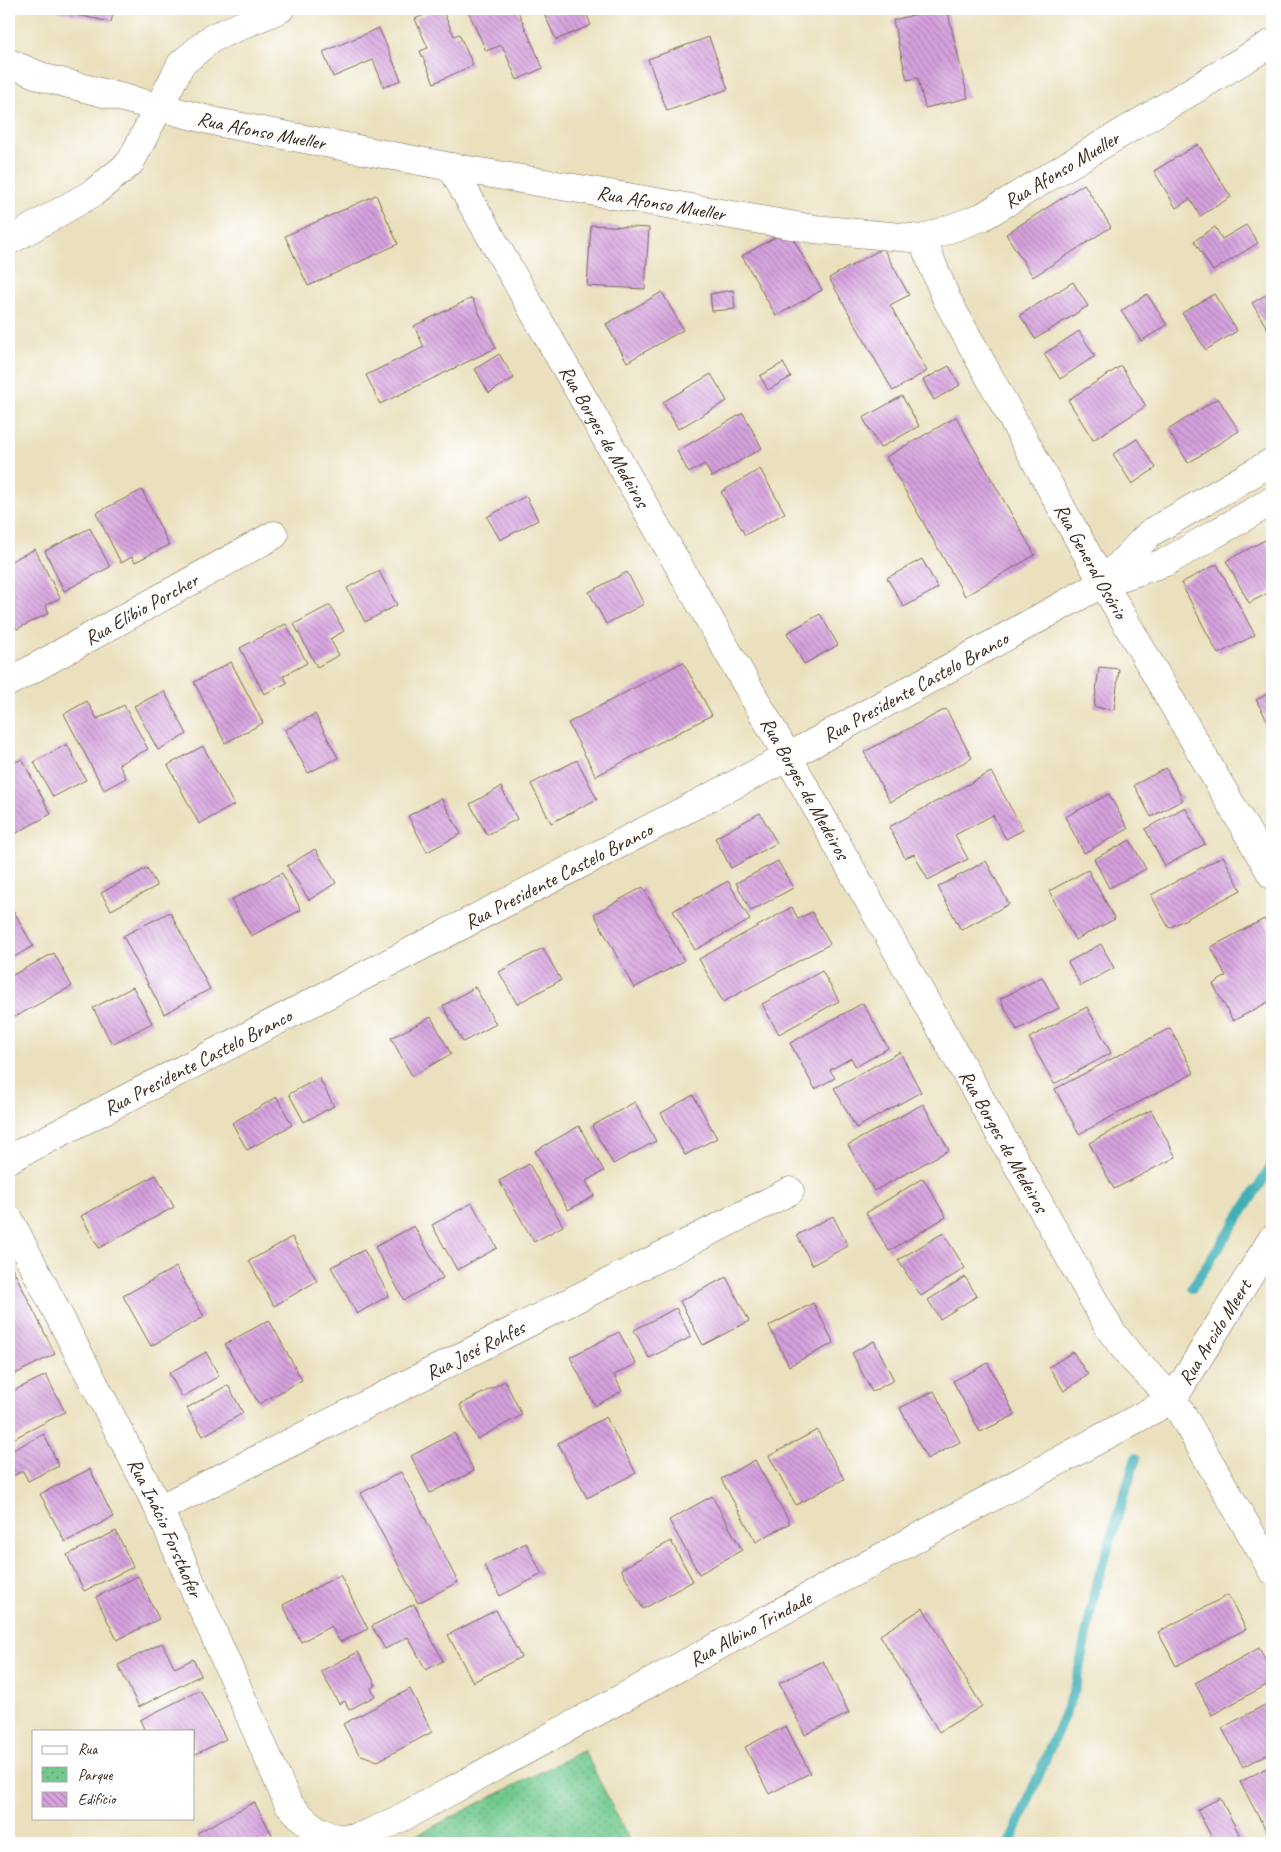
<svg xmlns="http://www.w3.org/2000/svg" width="1281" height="1852" font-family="Caveat,sans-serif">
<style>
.park{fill:url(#park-dots);stroke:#567a56}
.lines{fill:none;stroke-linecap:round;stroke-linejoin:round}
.stream{stroke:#3fb0b6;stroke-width:10}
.building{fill:url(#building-back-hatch)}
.minor-casing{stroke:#786a56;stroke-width:29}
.minor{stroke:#fff;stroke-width:28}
.labels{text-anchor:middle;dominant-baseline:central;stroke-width:5;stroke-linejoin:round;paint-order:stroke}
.street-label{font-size:20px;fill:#3b2a1e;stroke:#fff}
</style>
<defs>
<pattern id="park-dots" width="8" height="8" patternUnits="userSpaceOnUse" patternTransform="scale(1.25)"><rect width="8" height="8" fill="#71c98f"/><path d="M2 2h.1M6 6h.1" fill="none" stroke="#5ea374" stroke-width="1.8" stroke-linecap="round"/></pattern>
<pattern id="building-back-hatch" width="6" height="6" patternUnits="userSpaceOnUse" patternTransform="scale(1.25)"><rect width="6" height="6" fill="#d5a0de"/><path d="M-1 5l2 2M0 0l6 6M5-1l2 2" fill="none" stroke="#ae83b3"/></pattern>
</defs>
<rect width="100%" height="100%" fill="#fff"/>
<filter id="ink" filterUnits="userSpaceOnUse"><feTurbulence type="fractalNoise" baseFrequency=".02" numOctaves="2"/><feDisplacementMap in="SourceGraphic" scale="10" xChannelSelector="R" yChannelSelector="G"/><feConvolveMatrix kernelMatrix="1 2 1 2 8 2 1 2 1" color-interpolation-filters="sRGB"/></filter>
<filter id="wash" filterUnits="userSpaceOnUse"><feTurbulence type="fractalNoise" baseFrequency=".0096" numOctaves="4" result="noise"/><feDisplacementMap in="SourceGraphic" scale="20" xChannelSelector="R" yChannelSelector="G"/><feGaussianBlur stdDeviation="1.12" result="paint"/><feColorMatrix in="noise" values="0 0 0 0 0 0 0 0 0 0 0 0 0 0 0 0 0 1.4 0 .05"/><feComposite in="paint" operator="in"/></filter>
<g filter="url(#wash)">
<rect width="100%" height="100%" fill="#eae0bd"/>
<path class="park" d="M584 1750 631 1843H401Z"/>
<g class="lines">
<g class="stream">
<path d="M1192 1288 1272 1166"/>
<path d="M1010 1843 1075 1689 1096 1586 1136 1458"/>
</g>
</g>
<g id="blocks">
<g class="building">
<path d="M58 9H114L111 22 57 11Z"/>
<path d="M437 9H442L454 36 459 34 473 65 434 83 420 51 428 48 415 19Z"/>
<path d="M467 9H517L543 68 517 80 502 45 486 51Z"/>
<path d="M542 9H584L591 25 556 40Z"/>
<path d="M939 9H947L968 98 925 108 918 78 907 80 893 20Z"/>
<path d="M379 28 401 80 384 87 373 60 333 77 323 52Z"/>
<path d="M709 37 728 89 667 111 648 59Z"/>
<path d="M1198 144 1231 197 1200 216 1190 199 1176 208 1154 171Z"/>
<path d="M1084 184 1111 227 1033 277 1006 234Z"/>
<path d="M376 195 398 244 308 286 285 236Z"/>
<path d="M591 225 649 228 645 289 587 286Z"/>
<path d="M1246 225 1258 243 1213 271 1194 241 1215 227 1222 239Z"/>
<path d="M788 230 822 290 776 316 742 256Z"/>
<path d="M883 248 909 295 890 305 927 371 893 391 829 278Z"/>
<path d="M1073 282 1088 306 1035 339 1020 315Z"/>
<path d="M733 290 735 309 712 311 710 294Z"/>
<path d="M1272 291V332L1270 333 1252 303Z"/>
<path d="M662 292 683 330 627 362 606 324Z"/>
<path d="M1147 294 1167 325 1141 341 1121 311Z"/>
<path d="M1214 294 1237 331 1206 350 1182 313Z"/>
<path d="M472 298 496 348 380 404 366 375 424 347 414 326Z"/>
<path d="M1079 331 1095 356 1060 379 1044 354Z"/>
<path d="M499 354 514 378 489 393 475 369Z"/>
<path d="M783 363 791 377 768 390 760 376Z"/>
<path d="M949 366 960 385 934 400 923 380Z"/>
<path d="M1121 366 1146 406 1093 440 1068 400Z"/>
<path d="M711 374 727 401 678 429 663 402Z"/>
<path d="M902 396 919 426 880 448 863 418Z"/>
<path d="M1218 398 1239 431 1188 463 1168 430Z"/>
<path d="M743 413 762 448 712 477 704 464 689 473 677 451Z"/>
<path d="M956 417 1035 555 965 596 886 457Z"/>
<path d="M1137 439 1156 468 1132 484 1113 454Z"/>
<path d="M760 469 785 513 745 535 721 492Z"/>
<path d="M142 490 169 545 135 562 132 557 121 563 96 513Z"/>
<path d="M526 496 538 520 500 540 487 517Z"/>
<path d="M90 528 110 567 64 591 45 551Z"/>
<path d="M1265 540 1272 555V591L1249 603 1226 561Z"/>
<path d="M35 549 60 598 46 605 49 613 17 629 9 612V562Z"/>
<path d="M922 559 938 588 904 607 887 578Z"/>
<path d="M1217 564 1255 635 1218 654 1181 583Z"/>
<path d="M379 571 397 605 365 622 347 588Z"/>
<path d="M627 572 644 604 606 624 589 592Z"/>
<path d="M330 605 344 631 330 639 339 655 317 667 294 624Z"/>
<path d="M820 614 838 645 804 664 787 633Z"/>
<path d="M286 624 307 663 283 676 287 683 264 694 240 648Z"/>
<path d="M231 662 263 723 225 743 194 682Z"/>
<path d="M683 662 712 715 596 776 568 723Z"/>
<path d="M1099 667 1119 669 1114 710 1094 707Z"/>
<path d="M164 691 187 734 158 750 134 706Z"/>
<path d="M1272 692V729L1256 700Z"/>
<path d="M87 701 97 719 124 705 148 749 119 764 126 778 104 790 64 714Z"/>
<path d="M946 709 972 758 890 802 864 752Z"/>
<path d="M315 714 338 758 308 773 285 730Z"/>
<path d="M67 744 86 780 53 797 34 762Z"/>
<path d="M203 746 234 805 199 824 168 765Z"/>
<path d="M22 759 51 814 9 837V765Z"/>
<path d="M577 760 597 799 551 823 531 784Z"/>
<path d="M1166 768 1183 800 1151 817 1134 785Z"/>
<path d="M991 772 1023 830 1006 839 993 815 955 835 968 859 928 880 914 854 905 858 889 827Z"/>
<path d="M501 787 517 819 487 835 470 804Z"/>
<path d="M1109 794 1128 829 1084 853 1065 817Z"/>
<path d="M441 798 461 834 427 852 408 816Z"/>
<path d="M1185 807 1205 844 1165 866 1145 829Z"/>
<path d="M760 813 777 843 731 868 715 838Z"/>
<path d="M1130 840 1146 869 1109 888 1094 859Z"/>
<path d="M315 849 336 883 309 900 287 866Z"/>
<path d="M1223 856 1241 890 1169 928 1151 895Z"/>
<path d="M778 861 793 888 751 911 736 883Z"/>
<path d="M986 861 1009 904 961 930 938 887Z"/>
<path d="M147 868 157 886 111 910 101 893Z"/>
<path d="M1088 870 1115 919 1075 940 1049 891Z"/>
<path d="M282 873 301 910 251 936 231 900Z"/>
<path d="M9 881 13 890 9 892Z"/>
<path d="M728 881 750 920 695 950 673 911Z"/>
<path d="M643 887 684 961 634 988 594 914Z"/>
<path d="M792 907 798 919 812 912 830 944 723 1002 699 959Z"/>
<path d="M14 912 33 946 9 960V915Z"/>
<path d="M170 912 210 989 164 1014 123 936Z"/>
<path d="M1264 919 1272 935V1000L1233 1021 1213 984 1226 976 1211 947Z"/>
<path d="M1101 944 1114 968 1081 986 1068 962Z"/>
<path d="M543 948 561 980 517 1004 499 972Z"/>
<path d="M54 953 72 986 9 1020V977Z"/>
<path d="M822 971 839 1001 779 1034 762 1004Z"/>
<path d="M1042 977 1059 1008 1017 1030 1000 999Z"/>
<path d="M133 987 152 1023 112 1044 93 1008Z"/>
<path d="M475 987 496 1024 463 1042 443 1006Z"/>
<path d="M863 1003 888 1048 856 1067 851 1058 830 1070 835 1078 815 1089 790 1043Z"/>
<path d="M1087 1007 1111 1053 1054 1084 1029 1038Z"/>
<path d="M431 1017 451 1054 412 1076 391 1038Z"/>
<path d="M1170 1028 1194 1073 1079 1134 1055 1089Z"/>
<path d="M900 1052 921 1092 856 1128 834 1088Z"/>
<path d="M319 1078 334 1106 304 1122 289 1094Z"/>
<path d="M693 1095 717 1138 685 1155 661 1113Z"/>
<path d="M277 1097 292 1125 247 1150 232 1123Z"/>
<path d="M635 1102 656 1141 613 1164 592 1126Z"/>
<path d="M923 1104 949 1150 874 1191 848 1145Z"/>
<path d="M1151 1110 1176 1157 1114 1189 1089 1143Z"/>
<path d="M579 1126 604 1171 586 1181 594 1196 568 1210 535 1151Z"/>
<path d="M529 1164 563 1226 534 1242 499 1181Z"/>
<path d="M156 1175 174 1207 99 1248 81 1216Z"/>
<path d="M923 1178 946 1217 889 1251 866 1213Z"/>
<path d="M472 1203 497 1248 457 1270 432 1225Z"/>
<path d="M833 1216 848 1246 812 1265 797 1235Z"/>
<path d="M414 1226 443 1278 404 1300 375 1247Z"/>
<path d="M943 1233 965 1268 921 1296 898 1260Z"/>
<path d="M292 1237 317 1281 274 1306 249 1261Z"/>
<path d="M364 1250 389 1295 357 1314 331 1267Z"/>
<path d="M9 1261 55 1354 9 1377Z"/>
<path d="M176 1267 204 1317 151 1346 123 1296Z"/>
<path d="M726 1277 749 1321 703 1345 680 1301Z"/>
<path d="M965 1277 977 1296 940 1319 928 1300Z"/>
<path d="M813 1303 834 1343 789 1366 769 1326Z"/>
<path d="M676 1308 691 1337 649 1358 634 1330Z"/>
<path d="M269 1320 302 1380 259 1404 225 1344Z"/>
<path d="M619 1332 636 1364 614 1375 622 1391 595 1406 570 1357Z"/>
<path d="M874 1341 894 1380 872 1392 852 1353Z"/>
<path d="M206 1352 219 1376 182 1397 169 1373Z"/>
<path d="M1073 1352 1088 1375 1064 1391 1049 1367Z"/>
<path d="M988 1363 1015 1415 980 1432 953 1381Z"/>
<path d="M46 1375 65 1412 9 1441V1393Z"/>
<path d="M505 1381 522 1415 477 1439 460 1405Z"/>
<path d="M228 1385 243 1413 203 1436 187 1408Z"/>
<path d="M934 1391 960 1442 927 1459 900 1408Z"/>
<path d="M606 1417 636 1473 587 1498 558 1443Z"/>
<path d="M817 1430 844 1479 796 1505 769 1456Z"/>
<path d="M454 1433 474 1471 430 1493 411 1456Z"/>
<path d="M44 1434 59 1466 28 1481 23 1471 9 1478V1452Z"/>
<path d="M755 1460 790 1523 756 1542 721 1479Z"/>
<path d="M90 1469 113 1517 65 1542 40 1494Z"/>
<path d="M401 1472 458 1582 418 1603 361 1493Z"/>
<path d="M712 1496 742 1550 699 1574 669 1520Z"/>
<path d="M116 1531 133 1567 84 1591 67 1555Z"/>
<path d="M671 1541 693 1581 643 1609 621 1569Z"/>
<path d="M526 1543 542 1574 500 1596 484 1565Z"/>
<path d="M340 1575 368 1629 340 1642 331 1626 301 1642 283 1605Z"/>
<path d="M138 1576 159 1619 117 1640 96 1597Z"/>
<path d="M1228 1595 1246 1629 1176 1666 1158 1632Z"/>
<path d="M414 1604 443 1661 426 1670 408 1637 385 1649 372 1626Z"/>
<path d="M923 1608 982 1706 939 1732 880 1635Z"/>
<path d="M496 1610 521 1657 473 1682 448 1635Z"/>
<path d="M162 1643 175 1668 193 1659 201 1675 139 1707 118 1665Z"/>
<path d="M1259 1648 1272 1672V1682L1212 1715 1195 1683Z"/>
<path d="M358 1652 376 1685 371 1688 375 1696 349 1710 345 1701 339 1704 321 1671Z"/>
<path d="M823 1661 849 1713 805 1735 779 1683Z"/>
<path d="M410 1689 432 1732 378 1761 359 1754 343 1724Z"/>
<path d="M200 1690 226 1739 194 1755V1731H145L140 1720Z"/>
<path d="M1272 1701V1752L1243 1767 1222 1728Z"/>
<path d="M786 1726 810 1773 769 1794 745 1747Z"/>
<path d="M1272 1765V1842L1240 1782Z"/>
<path d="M1220 1798 1244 1843H1215L1197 1810Z"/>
<path d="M254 1802 274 1838 264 1843H203L197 1833Z"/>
</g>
</g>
</g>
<g filter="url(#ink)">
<use href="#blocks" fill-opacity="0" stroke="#786a56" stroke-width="1"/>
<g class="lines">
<defs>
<g id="minor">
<path id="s1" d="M9 63 45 78 221 123 451 167 814 229 922 239 982 217 1272 43"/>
<path id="s2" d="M451 167 788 757 1111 1331 1131 1357 1173 1399 1272 1570"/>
<path id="s3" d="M922 239 947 300 1103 583 1272 875"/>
<path d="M9 241 93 193 130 163 181 64 212 38 280 9"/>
<path d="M1105 580 1150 533 1272 462"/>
<path id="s4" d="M9 682 274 535"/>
<path id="s5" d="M9 1159 788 757 1103 583 1166 562 1272 501"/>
<path id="s6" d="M9 1219 159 1509 288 1803C329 1850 349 1845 401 1818L1173 1399 1272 1239"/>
<path id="s7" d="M159 1509 790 1191"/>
</g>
</defs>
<use href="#minor" class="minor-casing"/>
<use href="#minor" class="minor"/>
</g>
</g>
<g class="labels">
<g class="street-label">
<text stroke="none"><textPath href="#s1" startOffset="262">Rua Afonso Mueller</textPath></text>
<text stroke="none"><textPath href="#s1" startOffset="1088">Rua Afonso Mueller</textPath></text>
<text stroke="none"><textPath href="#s1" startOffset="668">Rua Afonso Mueller</textPath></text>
<text stroke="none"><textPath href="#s2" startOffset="310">Rua Borges de Medeiros</textPath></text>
<text stroke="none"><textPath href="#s3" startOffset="364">Rua General Osório</textPath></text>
<text stroke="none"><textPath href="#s4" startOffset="151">Rua Elíbio Porcher</textPath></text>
<text stroke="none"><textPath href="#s5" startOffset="1022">Rua Presidente Castelo Branco</textPath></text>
<text stroke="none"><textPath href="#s2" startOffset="715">Rua Borges de Medeiros</textPath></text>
<text stroke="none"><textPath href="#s5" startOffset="618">Rua Presidente Castelo Branco</textPath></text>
<text stroke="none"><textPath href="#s5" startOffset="212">Rua Presidente Castelo Branco</textPath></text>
<text stroke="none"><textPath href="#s2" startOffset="1120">Rua Borges de Medeiros</textPath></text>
<text stroke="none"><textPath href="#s6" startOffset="1734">Rua Arcido Meert</textPath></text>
<text stroke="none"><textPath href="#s7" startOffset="354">Rua José Rohfes</textPath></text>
<text stroke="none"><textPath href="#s6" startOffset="346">Rua Inácio Forsthofer</textPath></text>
<text stroke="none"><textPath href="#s6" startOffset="1174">Rua Albino Trindade</textPath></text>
</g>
</g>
<rect width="1281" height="1852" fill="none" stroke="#fff" stroke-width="30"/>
<rect x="32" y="1730" width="162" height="90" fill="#ffffff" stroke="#b1aaa5"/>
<rect x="42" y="1746" width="25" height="8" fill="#ffffff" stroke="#b1aaa5"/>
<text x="78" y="1754" font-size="15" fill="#3b2a1e">Rua</text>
<rect x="42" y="1767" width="25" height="15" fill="url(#park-dots)" stroke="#b1aaa5"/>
<text x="78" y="1780" font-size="15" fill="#3b2a1e">Parque</text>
<rect x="42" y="1792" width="25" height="15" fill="url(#building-back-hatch)" stroke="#b1aaa5"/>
<text x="78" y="1804" font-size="15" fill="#3b2a1e">Edifício</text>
</svg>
